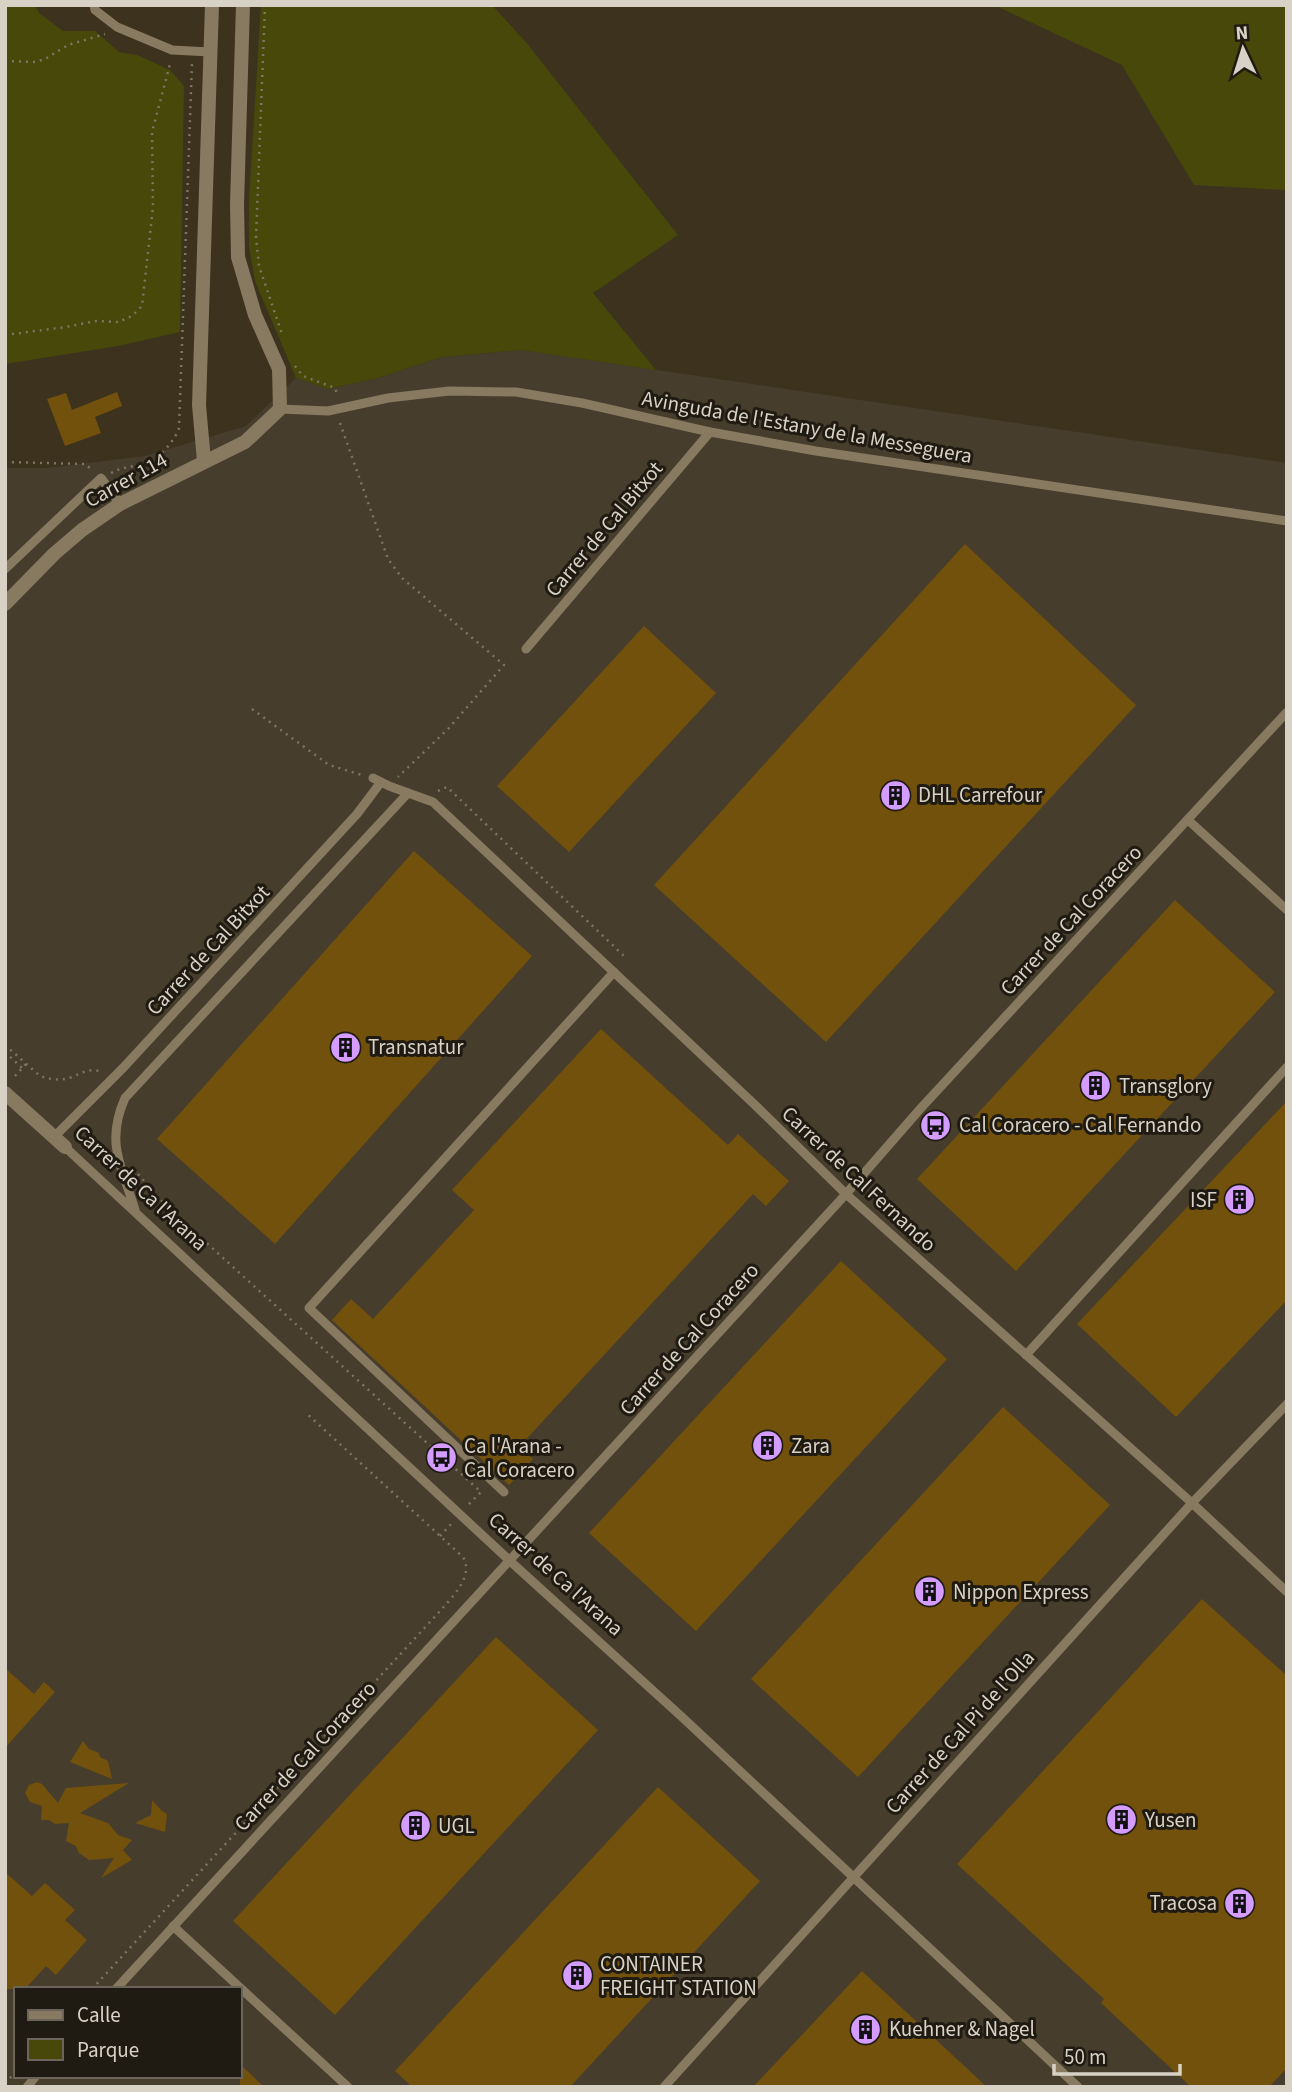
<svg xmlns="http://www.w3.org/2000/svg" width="1292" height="2092" font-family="'Source Sans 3',sans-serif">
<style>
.industrial{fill:#463d2c;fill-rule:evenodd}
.green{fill:#47480a}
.building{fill:#72510d}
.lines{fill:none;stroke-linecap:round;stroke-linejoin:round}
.path{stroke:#7e7564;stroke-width:2.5;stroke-dasharray:2 5;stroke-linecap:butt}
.lane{stroke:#887a60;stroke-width:9}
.street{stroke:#887a60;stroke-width:14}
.labels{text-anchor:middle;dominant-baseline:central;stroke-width:6;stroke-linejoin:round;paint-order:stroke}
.street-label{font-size:21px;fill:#d8d2c6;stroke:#201b12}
.poi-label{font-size:21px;fill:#d8d2c6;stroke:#201b12;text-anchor:start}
</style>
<rect width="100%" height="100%" fill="#3d321e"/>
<path class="industrial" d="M521 350 1287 463V2087H5V468H47L145 456 246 426 296 378 328 389 378 378 442 357ZM16 1989H240V2076H16Z"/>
<g class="green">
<path d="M5 5H35L39 13 63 31H95L119 52 137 55 170 70 184 86 180 332 118 346 5 364Z"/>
<path d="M261 5H492L525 41 678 235 593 293 656 370 521 350 442 357 378 378 328 389 296 378 255 281 249 247V199Z"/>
<path d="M994 5H1287V190L1194 185 1122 65Z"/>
</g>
<g class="building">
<path d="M117 392 122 406 95 417 101 433 65 446 47 399 66 393 72 410Z"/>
<path d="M965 544 1136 705 826 1042 654 885Z"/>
<path d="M644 626 716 693 569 852 497 786Z"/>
<path d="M414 851 532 956 275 1244 157 1139Z"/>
<path d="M1175 900 1275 992 1016 1271 917 1179Z"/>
<path d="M601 1029 728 1145 738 1134 789 1181 766 1206 753 1194 519 1447 533 1459 509 1485 332 1320 351 1299 373 1319 474 1210 452 1190Z"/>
<path d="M1287 1101V1300L1176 1417 1077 1324Z"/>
<path d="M841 1261 947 1359 696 1631 589 1533Z"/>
<path d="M1003 1407 1110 1505 858 1777 751 1679Z"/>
<path d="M1202 1599 1287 1676V2068L1269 2087H1191L1101 2003 1104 1999 957 1864Z"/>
<path d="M496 1637 598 1730 335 2015 233 1921Z"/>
<path d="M5 1668 34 1694 44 1682 55 1692 5 1748Z"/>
<path d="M83 1741 89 1749 99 1753 100 1757 108 1761 112 1779 70 1762Z"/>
<path d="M37 1782 42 1784 58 1803 66 1788 129 1783 80 1813 108 1823 118 1835 132 1840 123 1850 132 1860 101 1878 114 1858 89 1860 79 1853 76 1846 66 1841 69 1823 55 1824 49 1820H41L42 1806 30 1802 25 1793 29 1785Z"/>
<path d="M658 1787 760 1881 570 2087H412L395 2071Z"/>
<path d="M152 1800 162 1811 167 1814 165 1832 135 1823 151 1815Z"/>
<path d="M5 1872 32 1896 45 1883 75 1910 65 1920 87 1940 56 1975 46 1966 25 1989H5Z"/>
<path d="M862 1971 987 2087H753Z"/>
<path d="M240 2064 264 2087H240Z"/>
</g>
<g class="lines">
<g class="path">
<path d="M265 5 256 237 259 266 282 334"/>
<path d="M5 61 35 62 45 59 68 45 105 34"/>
<path d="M5 335 66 327 96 321 118 322 132 316 142 306 153 207 152 132 170 64"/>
<path d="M295 366 303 376 335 388 338 396"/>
<path d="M340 423 388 559 402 578 504 665 448 729 398 777"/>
<path d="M5 462 85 464 91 469"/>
<path d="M111 473C122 467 132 467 144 464 159 459 174 442 179 428L192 63"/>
<path d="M252 709 329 765 362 775"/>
<path d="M438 791 447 787 625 957"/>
<path d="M5 1045 40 1076C50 1079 59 1081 69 1078 81 1074 89 1067 102 1072"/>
<path d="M5 1052 22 1068"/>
<path d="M15 1076 26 1064"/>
<path d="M138 1174 168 1208 481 1492 468 1505"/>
<path d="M440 1536 452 1523"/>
<path d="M92 1989 441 1610C453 1596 474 1576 463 1557L305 1412"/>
<path d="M5 2083 16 2072"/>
</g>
<g class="lane">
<path d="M94 5 95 10 117 27 172 50 210 52"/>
<path d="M280 409 328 411 388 398 449 391 516 392 582 403 710 432 816 451 1287 521"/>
<path d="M5 569 101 478 120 504"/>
<path d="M526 649 710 432"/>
<path d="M373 778 389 786 433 802 754 1104 846 1194 1192 1503 1287 1592"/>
<path d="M1188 820 1287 910"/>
<path d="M54 1137 123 1068 357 814 381 782"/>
<path d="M65 1147 510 1561 682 1717 1078 2087"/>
<path d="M135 1210C122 1167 105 1143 125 1098L408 793"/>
<path d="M1026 1355 1287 1067"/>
<path d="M504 1492 309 1308 614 972"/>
<path d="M173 1926 348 2087"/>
<path d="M116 1989 846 1194 921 1108 1287 712"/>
<path d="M27 2087 36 2076"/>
<path d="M664 2087 1192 1503 1287 1404"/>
</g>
<g class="street">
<path d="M204 461 199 405 212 5"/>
<path d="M5 604 54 554 82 530 120 504 245 442 280 409 279 369 255 315 238 257 237 204 243 5"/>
<path d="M5 1093 65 1147"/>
</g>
</g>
<defs>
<symbol id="building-disc" viewBox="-11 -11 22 22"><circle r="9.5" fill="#d39cfd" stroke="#201b12"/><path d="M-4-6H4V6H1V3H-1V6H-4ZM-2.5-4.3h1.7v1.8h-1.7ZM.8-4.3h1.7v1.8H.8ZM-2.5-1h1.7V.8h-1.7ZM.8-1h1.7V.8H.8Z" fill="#111"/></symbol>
<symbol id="bus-disc" viewBox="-11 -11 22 22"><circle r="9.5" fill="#d39cfd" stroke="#201b12"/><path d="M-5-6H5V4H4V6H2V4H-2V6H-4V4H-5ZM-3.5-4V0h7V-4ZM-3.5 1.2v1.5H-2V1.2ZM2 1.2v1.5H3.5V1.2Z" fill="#111"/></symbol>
</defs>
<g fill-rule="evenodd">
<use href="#building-disc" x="878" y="778" width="35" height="35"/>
<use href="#building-disc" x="328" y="1030" width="35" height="35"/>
<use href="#building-disc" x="1078" y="1068" width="35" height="35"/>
<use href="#bus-disc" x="918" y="1108" width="35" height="35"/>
<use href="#building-disc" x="1222" y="1182" width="35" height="35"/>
<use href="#building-disc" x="750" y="1428" width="35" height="35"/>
<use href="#bus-disc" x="424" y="1440" width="35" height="35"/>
<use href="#building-disc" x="912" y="1574" width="35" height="35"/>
<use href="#building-disc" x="1104" y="1802" width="35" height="35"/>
<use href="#building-disc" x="398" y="1808" width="35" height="35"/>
<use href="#building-disc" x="1222" y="1886" width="35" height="35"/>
<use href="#building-disc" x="560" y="1958" width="35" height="35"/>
<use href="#building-disc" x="848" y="2012" width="35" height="35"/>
</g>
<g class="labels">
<g class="street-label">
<text transform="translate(807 427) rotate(10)">Avinguda de l'Estany de la Messeguera</text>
<text transform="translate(126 480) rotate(-29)">Carrer 114</text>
<text transform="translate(604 529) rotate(-50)">Carrer de Cal Bitxot</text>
<text transform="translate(1071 920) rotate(-47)">Carrer de Cal Coracero</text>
<text transform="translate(208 950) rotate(-47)">Carrer de Cal Bitxot</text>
<text transform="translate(859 1179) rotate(43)">Carrer de Cal Fernando</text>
<text transform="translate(141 1188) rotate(43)">Carrer de Ca l'Arana</text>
<text transform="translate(689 1339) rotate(-48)">Carrer de Cal Coracero</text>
<text transform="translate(556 1574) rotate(42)">Carrer de Ca l'Arana</text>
<text transform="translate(960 1732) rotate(-48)">Carrer de Cal Pi de l'Olla</text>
<text transform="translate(305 1756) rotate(-47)">Carrer de Cal Coracero</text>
</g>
<g class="poi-label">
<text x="918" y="795">DHL Carrefour</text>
<text x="368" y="1047">Transnatur</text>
<text x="1119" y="1086">Transglory</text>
<text x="959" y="1125">Cal Coracero - Cal Fernando</text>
<text x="1217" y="1200" text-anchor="end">ISF</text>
<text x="464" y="1446">Ca l'Arana -<tspan x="464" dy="24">Cal Coracero</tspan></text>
<text x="791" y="1446">Zara</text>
<text x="953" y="1592">Nippon Express</text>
<text x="1145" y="1820">Yusen</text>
<text x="438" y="1826">UGL</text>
<text x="1217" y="1903" text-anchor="end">Tracosa</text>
<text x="600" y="1964">CONTAINER<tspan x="600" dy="24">FREIGHT STATION</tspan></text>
<text x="889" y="2029">Kuehner &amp; Nagel</text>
</g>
</g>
<rect width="1292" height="2092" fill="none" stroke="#d8d2c6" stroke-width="14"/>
<rect x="14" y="1987" width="228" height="91" fill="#201b12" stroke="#6a645a" stroke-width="2"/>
<rect x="28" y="2010" width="35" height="10" fill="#887a60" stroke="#6a645a" stroke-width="2"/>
<text x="77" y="2022" font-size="21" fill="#d8d2c6">Calle</text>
<rect x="28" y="2039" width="35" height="21" fill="#47480a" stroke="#6a645a" stroke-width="2"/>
<text x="77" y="2057" font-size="21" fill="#d8d2c6">Parque</text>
<g transform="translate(1243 49) rotate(356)" stroke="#201b12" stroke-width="5" paint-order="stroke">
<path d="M0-5L12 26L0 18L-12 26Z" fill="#d8d2c6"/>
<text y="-10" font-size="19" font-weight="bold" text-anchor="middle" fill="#d8d2c6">N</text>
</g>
<path d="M1054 2064v10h126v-10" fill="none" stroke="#d8d2c6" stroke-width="3.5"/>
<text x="1064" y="2064" font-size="21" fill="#d8d2c6" stroke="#201b12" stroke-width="5" paint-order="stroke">50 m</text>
</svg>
